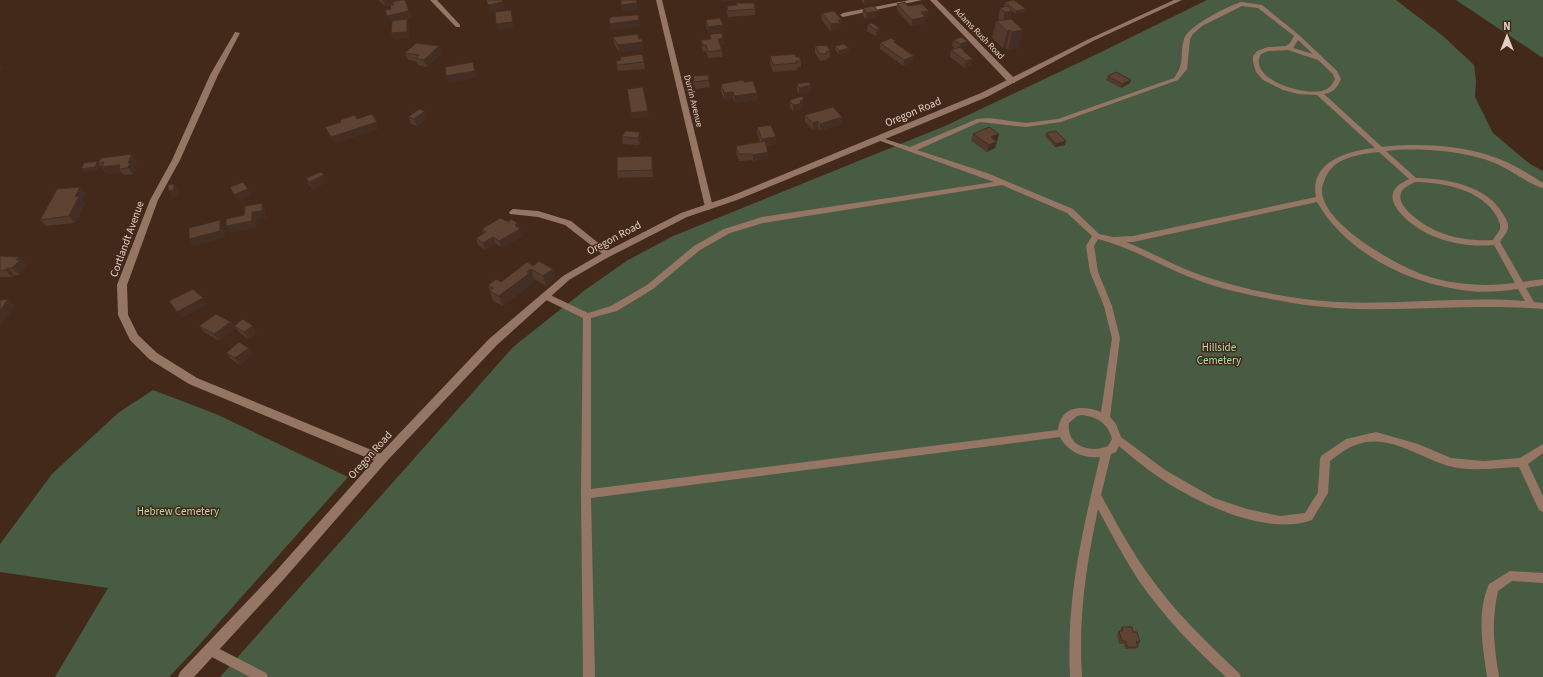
<svg xmlns="http://www.w3.org/2000/svg" width="1543" height="677" font-family="'Source Sans 3',sans-serif">
<style>
.green{fill:#485c44}
.lines{fill:none;stroke-linecap:round;stroke-linejoin:round}
.service{fill:#957665;fill-rule:evenodd}
.minor{fill:#957665;fill-rule:evenodd}
.tertiary{fill:#957665;fill-rule:evenodd}
.wall{fill:#51392b}
.shaded-wall{fill:#422e23}
.building{fill:#5e4232;stroke:#422e23}
.labels{text-anchor:middle;dominant-baseline:central;stroke-width:3;stroke-linejoin:round;paint-order:stroke}
.far-street-label{font-size:9px;fill:#e1cfc6;stroke:#432919}
.street-label{font-size:11px;fill:#e1cfc6;stroke:#432919}
.park-label{font-size:11px;fill:#b2ddac;stroke:#432919}
</style>
<rect width="100%" height="100%" fill="#432919"/>
<g class="green">
<path d="M1207 0H1396L1443 36 1474 65 1476 81 1475 97 1493 133 1530 164 1543 171V677H220L513 347 585 290 628 260 673 236 945 126 1095 55Z"/>
<path d="M1456 0H1543V58Z"/>
<path d="M153 390 216 414 348 477 200 644 169 677H55L108 588 0 572V544L52 474 118 413Z"/>
</g>
<g class="lines">
<g class="service">
<path d="M910 0H922L843 17 840 15 843 13Z"/>
<path d="M1241 2 1262 5 1299 35 1337 71 1341 79C1337 88 1334 92 1324 94L1382 147C1416 143 1456 145 1488 155 1508 161 1526 172 1543 183V188C1531 185 1512 171 1499 165 1470 151 1419 147 1386 151L1416 178C1445 178 1488 186 1503 214 1506 219 1509 223 1508 229 1507 233 1502 238 1500 242L1523 282 1543 279V285L1526 288 1534 302 1543 303V309C1459 302 1375 317 1293 303 1257 297 1221 290 1187 276 1157 264 1130 247 1098 239L1094 246 1098 272 1112 306 1120 338 1110 417 1116 424 1121 437 1165 470 1214 498 1247 509 1280 516 1305 513 1318 492 1320 459 1321 456 1346 439 1376 432 1418 444 1451 458 1484 461 1520 458 1543 444V453L1528 464 1543 496V512L1539 510 1519 467C1497 468 1470 472 1449 466 1418 457 1386 431 1353 446 1345 449 1337 456 1330 461L1328 493 1312 520C1266 537 1195 502 1157 476 1144 467 1131 456 1119 446L1116 452 1111 454 1101 495C1116 522 1130 549 1148 574 1174 611 1206 642 1239 673L1241 677H1226C1194 648 1164 617 1139 581 1124 558 1111 533 1098 509 1086 566 1078 619 1082 677H1070C1066 598 1082 533 1100 457 1085 459 1067 452 1060 437L591 498 595 677H583L581 494 583 318 542 298 541 296 542 294H548L588 313 611 306 647 285 694 246 724 229 762 217 994 182 875 139 879 137 910 147 977 119 989 118 1026 123 1058 119 1174 78C1186 62 1179 56 1184 39 1188 26 1228 6 1241 2ZM1242 6 1258 8 1294 36 1290 43 1286 46 1268 47 1257 51 1253 56V62L1256 72 1263 80 1283 90 1298 94 1317 95 1375 148C1347 151 1309 162 1316 197L1133 236 1113 237 1099 234 1073 209 987 173 917 150 980 122 1026 127 1061 122 1178 80 1187 69 1190 39 1193 34 1202 26ZM1298 40 1313 54 1293 48ZM1288 50 1318 60 1332 73 1335 79C1333 83 1331 87 1327 89 1310 99 1246 80 1261 54L1268 51ZM1379 152 1409 179C1403 182 1395 186 1393 193 1388 210 1420 231 1433 236 1452 244 1473 247 1494 245L1515 283C1484 287 1454 285 1424 275 1396 265 1319 223 1322 188 1322 185 1324 182 1325 179 1332 158 1359 154 1379 152ZM1415 182C1443 182 1483 190 1497 217 1499 221 1501 225 1500 229 1499 232 1495 236 1493 240 1475 241 1456 239 1439 232 1428 228 1395 208 1401 193 1403 187 1410 185 1415 182ZM1002 185 1067 213 1092 236 1086 246 1090 272 1104 306 1112 338 1101 412C1082 405 1061 405 1058 430L591 489V318L617 311 653 289 700 250 730 233 763 223ZM1317 202C1347 254 1411 285 1470 291 1486 293 1502 291 1518 289L1525 301C1463 296 1400 305 1337 302 1290 299 1239 289 1195 273 1171 264 1149 251 1126 242H1133ZM1082 415C1097 417 1108 423 1112 439L1108 446C1090 454 1066 446 1069 423L1077 416Z"/>
<path d="M513 209 538 211 571 221 612 254 608 257 605 256 565 225 538 217 510 214 509 212Z"/>
<path d="M1510 571 1543 573V583L1512 581 1498 591C1491 625 1494 644 1499 677H1487C1483 647 1476 614 1489 584Z"/>
<path d="M210 644 266 673 268 677H250L206 654 204 650 206 646Z"/>
</g>
<g class="minor">
<path d="M430 0H437L460 25V27H456Z"/>
<path d="M656 0H662L713 207 709 210 705 207Z"/>
<path d="M930 0H937L1015 79V83H1009Z"/>
<path d="M235 32 240 33 218 75 180 160 158 200 127 285 128 315 138 335 157 353 197 378 386 456 388 459 386 462 382 464 189 384 149 359 130 340 118 315 117 285 150 200 172 160 210 75Z"/>
</g>
<path class="tertiary" d="M1174 0H1182L1093 41 987 97 737 200 687 217 605 259 569 280 497 345 386 462 284 579 194 677H178L180 672 276 571 378 456 489 339 563 276 599 255 681 213 731 196 981 93 1089 39Z"/>
</g>
<g class="wall">
<path d="M378 0H405L412 18 406 19H407L409 25V38L394 40 391 33 392 22H390L385 10 391 9 393 5V4L385 6Z"/>
<path d="M861 0H881L880 1 864 4Z"/>
<path d="M1005 2 1026 9 1025 12 1016 14 1012 11 1010 19 1019 48 1008 50 1006 48H1003L992 38 996 21H998L1000 8 1006 7 1004 5Z"/>
<path d="M736 3 755 9V15L728 17 727 13V6L736 5Z"/>
<path d="M897 4 908 6 928 17 925 18 924 24 911 26 897 10Z"/>
<path d="M863 8 877 17 866 19 862 15Z"/>
<path d="M822 13 841 26 839 27V29L830 31 821 19Z"/>
<path d="M706 20 723 25V32L709 33 706 26Z"/>
<path d="M872 23 880 34 876 36 867 31 868 24Z"/>
<path d="M710 34 723 38 724 45H720L722 50V57L708 58 706 51 703 52 702 47 701 40 710 39Z"/>
<path d="M613 37 639 39 644 49 619 52 614 44Z"/>
<path d="M953 40 968 41 967 48 963 50 965 51V52L972 65 965 68 950 57 951 50 956 49 952 46Z"/>
<path d="M880 43H896L913 62 903 66 880 49Z"/>
<path d="M439 46 441 53 427 67 418 65 416 61 408 60 405 53Z"/>
<path d="M815 46 830 51V58H827V60L820 61 815 53Z"/>
<path d="M835 46 849 52 839 54 835 50Z"/>
<path d="M770 56 796 57 801 61V67L797 68V70L773 72 770 63Z"/>
<path d="M616 61 644 62 645 69 618 71Z"/>
<path d="M693 76 709 80 710 87 695 89 693 83Z"/>
<path d="M1108 76 1130 83 1121 88 1106 80Z"/>
<path d="M744 82 757 93 758 100 735 103 733 99 724 100 721 91V84Z"/>
<path d="M797 84 811 92 799 94 797 91Z"/>
<path d="M790 100 804 107H801V110L793 112 790 107Z"/>
<path d="M805 115 842 117V124L820 131 818 128 813 130 805 122Z"/>
<path d="M408 117 427 118 417 126 411 124Z"/>
<path d="M757 127 776 144 766 146 768 158 753 162 752 160 739 161 736 152V146L760 141 757 133Z"/>
<path d="M640 132 641 139 639 145 623 144 622 137Z"/>
<path d="M1046 133 1065 145 1055 147 1045 136Z"/>
<path d="M973 134H999L997 141H996L995 148 987 152 971 141Z"/>
<path d="M98 161H137L134 168 135 170 133 174 124 175 121 172 107 174 100 166 98 170 83 172 81 169Z"/>
<path d="M653 163V177L618 178 617 171Z"/>
<path d="M306 178 327 182 313 189 309 185Z"/>
<path d="M80 187 85 194 82 200 85 203 74 223 46 226 40 220Z"/>
<path d="M509 222 518 223 522 236 502 248 496 244 485 250 478 245 476 238 484 234 482 229Z"/>
<path d="M0 256 19 257 25 263 24 264 26 267 19 275H14L12 277H0Z"/>
<path d="M533 266 553 269 555 279 546 286 534 279 532 281 533 283 503 306 493 301 488 285 501 282Z"/>
<path d="M231 322 235 329 219 341 204 332 199 326Z"/>
<path d="M234 326 257 333 248 339 239 332Z"/>
<path d="M226 353 253 354 240 365 231 359Z"/>
<path d="M1122 627 1133 632 1140 642 1138 645H1137L1138 647 1135 649H1125L1124 644H1119L1117 634 1119 631H1121L1120 630Z"/>
</g>
<g class="shaded-wall">
<path d="M383 0H401V1L385 6Z"/>
<path d="M721 0H738L721 2Z"/>
<path d="M864 0H881L880 1 864 4Z"/>
<path d="M503 2 505 9 490 12 488 5Z"/>
<path d="M637 3 638 10 622 11 621 5Z"/>
<path d="M1026 9 1025 12 1016 14V11Z"/>
<path d="M511 10 514 28 498 30 496 24Z"/>
<path d="M409 11 412 18 390 22 387 16Z"/>
<path d="M878 11 877 17 866 19 867 13Z"/>
<path d="M929 11 928 17 925 18 924 24 911 26 912 20 921 12Z"/>
<path d="M1012 11 1008 28 1002 26 1005 12Z"/>
<path d="M407 19 409 25V38L394 40 391 33Z"/>
<path d="M639 20 640 27 610 30 609 24Z"/>
<path d="M838 20H842L841 26 839 27V29L830 31 831 24Z"/>
<path d="M723 25V32L709 33 708 27Z"/>
<path d="M880 28V34L876 36V30Z"/>
<path d="M1010 30 1006 48H1003L1007 31Z"/>
<path d="M1023 30 1019 48 1008 50 1012 32Z"/>
<path d="M723 38 724 45H718V39Z"/>
<path d="M968 41 967 48 959 51 961 44Z"/>
<path d="M643 42 644 49 619 52 618 45Z"/>
<path d="M439 46 441 53 427 67 424 60Z"/>
<path d="M849 48V52L839 54V51Z"/>
<path d="M914 56 913 62 903 66 904 60Z"/>
<path d="M973 59 972 65 965 68 966 61Z"/>
<path d="M473 62 477 78 448 83 446 76Z"/>
<path d="M0 64 4 69 0 71Z"/>
<path d="M1131 80 1130 83 1121 88 1122 84Z"/>
<path d="M811 85V92L799 94V88Z"/>
<path d="M733 92V99L724 100V93Z"/>
<path d="M757 93 758 100 735 103 734 96Z"/>
<path d="M804 100V107H801V110L793 112V105L800 101Z"/>
<path d="M425 111 427 118 417 126 414 119Z"/>
<path d="M648 111 649 117 632 119 631 113Z"/>
<path d="M842 117V124L820 131V124Z"/>
<path d="M818 121V128L813 130V123Z"/>
<path d="M377 122 379 129 334 144 331 137Z"/>
<path d="M640 132 641 139 639 145 638 138Z"/>
<path d="M999 134 997 141 989 144 991 137Z"/>
<path d="M776 137V144L762 146V139Z"/>
<path d="M1066 141 1065 145 1055 147 1056 144Z"/>
<path d="M997 142 995 148 987 152 989 145Z"/>
<path d="M768 152V158L753 162V155Z"/>
<path d="M132 154 137 161 134 168 135 170 133 174 128 168V163Z"/>
<path d="M652 156 653 163V177L652 170Z"/>
<path d="M98 161 100 163H98L100 166 98 170 83 172 81 169Z"/>
<path d="M120 165 119 169 121 172 107 174 102 167Z"/>
<path d="M324 175 327 182 313 189 309 182Z"/>
<path d="M174 184 179 191 178 197 173 198 168 191Z"/>
<path d="M80 187 85 194 82 200 85 203 74 223 69 216 75 197Z"/>
<path d="M248 189 252 196 238 201 234 195Z"/>
<path d="M262 203 266 210V218L257 219 256 228 230 233 226 226 252 212Z"/>
<path d="M220 220 224 227 225 238 193 246 189 239Z"/>
<path d="M518 223 522 236 502 248 499 241 515 225Z"/>
<path d="M493 237 496 244 485 250 483 243Z"/>
<path d="M19 257 25 263 24 264 26 267 19 275 12 268 16 260Z"/>
<path d="M8 268 14 275 12 277 5 270Z"/>
<path d="M531 269 534 279 532 281 533 283 503 306 499 296Z"/>
<path d="M553 269 555 279 546 286 543 276Z"/>
<path d="M203 298 208 305 182 318 177 312Z"/>
<path d="M8 299 15 306 1 327H0V311Z"/>
<path d="M231 322 235 329 219 341 214 334Z"/>
<path d="M253 326 257 333 248 339 244 332Z"/>
<path d="M249 348 253 354 240 365 235 358Z"/>
</g>
<g class="building">
<path d="M401 0H405L409 11 387 16 385 10 391 9 390 5H394L392 2Z"/>
<path d="M486 0H502L503 2 488 5Z"/>
<path d="M621 0H637V3L621 5Z"/>
<path d="M1014 0 1026 9 1016 11 1005 2Z"/>
<path d="M905 2 908 6 922 4 929 11 921 12 925 17 912 20 897 4Z"/>
<path d="M736 3H754L755 9 728 11 727 6 737 5Z"/>
<path d="M874 6 878 11 867 13 863 8Z"/>
<path d="M1007 6 1012 11 1005 12 1000 8Z"/>
<path d="M511 10 513 22 496 24 495 12Z"/>
<path d="M834 11 842 20H838L840 23 831 24 822 13Z"/>
<path d="M634 15H638L639 20 609 24 610 17Z"/>
<path d="M720 18 723 25 708 27 706 20Z"/>
<path d="M407 19V32L391 33 392 21Z"/>
<path d="M1011 19 1023 30 1012 32 1010 30 1007 31 996 21Z"/>
<path d="M872 23 880 28 876 30 868 24Z"/>
<path d="M722 33 723 38 718 39 722 50 708 52 706 45H703L701 40 711 39 710 34Z"/>
<path d="M638 34 639 39H642L643 42 618 45 613 37Z"/>
<path d="M961 37 968 41 961 44 953 40Z"/>
<path d="M891 38 896 41 894 42 914 56 904 60 880 43Z"/>
<path d="M416 43 439 46 424 60 416 59 419 55 405 53Z"/>
<path d="M844 44 849 48 839 51 835 46Z"/>
<path d="M827 45 830 51 826 52 827 54H820L815 46Z"/>
<path d="M960 47 965 51H963L973 59 966 61 951 50Z"/>
<path d="M642 54 644 62 617 65 616 61 621 60 620 57Z"/>
<path d="M795 54 796 57H800L801 61H796L797 63 773 65 770 56Z"/>
<path d="M473 62 475 71 446 76 445 67Z"/>
<path d="M1116 72 1131 80 1122 84 1108 76Z"/>
<path d="M708 75 709 80 694 82 693 76Z"/>
<path d="M743 80 744 82 753 81 757 93 734 96 733 92 724 93 721 84Z"/>
<path d="M809 82 811 85 799 88 797 84Z"/>
<path d="M643 87 648 111 631 113 627 89Z"/>
<path d="M802 96 804 100 800 101 801 104 793 105 790 100Z"/>
<path d="M833 107 842 117 820 124 818 121 813 123 805 115Z"/>
<path d="M419 109 425 111 414 119 408 117Z"/>
<path d="M372 114 377 122 331 137 325 127 341 122 340 120 355 115 357 119Z"/>
<path d="M771 125 776 137 762 139 757 127Z"/>
<path d="M989 127 999 134 991 137 997 142 989 145 973 134Z"/>
<path d="M625 131 640 132 638 138 622 137Z"/>
<path d="M1056 131 1066 141 1056 144 1046 133Z"/>
<path d="M765 141 768 152 753 155 752 154H738L736 146Z"/>
<path d="M132 154 128 163H130L128 168 119 169 120 165 102 167 104 162 98 163 101 158Z"/>
<path d="M652 156V170L617 171V157Z"/>
<path d="M98 161 95 167 81 169 84 163Z"/>
<path d="M321 172 324 175 309 182 306 178Z"/>
<path d="M243 182 248 189 234 195 230 187Z"/>
<path d="M174 184V190L168 191V185Z"/>
<path d="M80 187 75 197 79 196 69 216 40 220 57 189Z"/>
<path d="M262 203V211L252 212V221L226 226V219L244 215 245 206Z"/>
<path d="M500 218 509 222 511 219 518 223 515 225 520 229 499 241 493 237 483 243 476 238 486 232 482 229Z"/>
<path d="M220 220V231L189 239V228Z"/>
<path d="M0 256 19 257 16 260H20L12 268H8L5 270H0Z"/>
<path d="M539 261 553 269 543 276 531 269 527 272 530 273 499 296 489 291 493 288 488 285 496 279 501 282 527 262 533 266Z"/>
<path d="M193 289 203 298 177 312 169 301Z"/>
<path d="M8 299 0 311V300Z"/>
<path d="M216 314 231 322 214 334 199 326Z"/>
<path d="M243 319 253 326 244 332 234 326Z"/>
<path d="M239 342 249 348 235 358 226 353Z"/>
<path d="M1122 627H1132L1133 632H1137L1140 642H1136L1138 647H1127L1126 641H1122L1119 631H1123Z"/>
</g>
<g class="labels">
<g class="far-street-label">
<text transform="translate(979 34) rotate(46)">Adams Rush Road</text>
<text transform="translate(693 101) rotate(76)">Durrin Avenue</text>
</g>
<g class="street-label">
<text transform="translate(913 112) rotate(-23)">Oregon Road</text>
<text transform="translate(614 238) rotate(-28)">Oregon Road</text>
<text transform="translate(127 239) rotate(-70)">Cortlandt Avenue</text>
<text transform="translate(370 455) rotate(-48)">Oregon Road</text>
</g>
<g class="park-label">
<text x="1219" y="347">Hillside<tspan x="1219" dy="13">Cemetery</tspan></text>
<text x="178" y="511">Hebrew Cemetery</text>
</g>
</g>
<g transform="translate(1507 36)" stroke="#432919" stroke-width="3" paint-order="stroke">
<path d="M0-3L7 15L0 10L-7 15Z" fill="#e1cfc6"/>
<text y="-6" font-size="11" font-weight="bold" text-anchor="middle" fill="#e1cfc6">N</text>
</g>
</svg>
